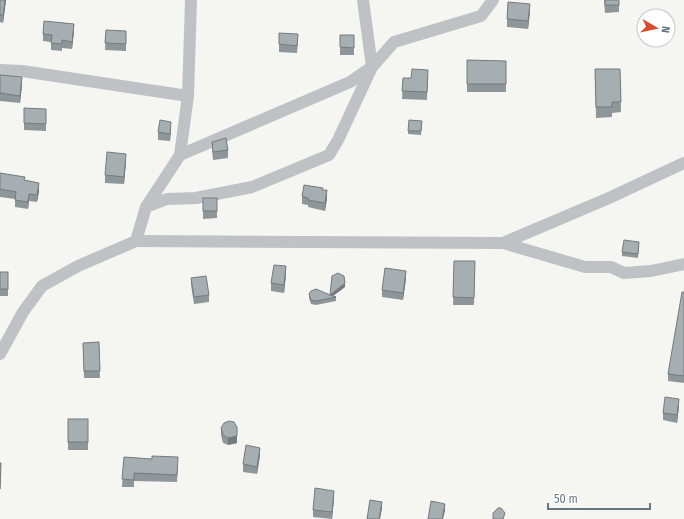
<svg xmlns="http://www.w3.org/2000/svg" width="684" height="519" font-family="'Fira Sans Condensed',sans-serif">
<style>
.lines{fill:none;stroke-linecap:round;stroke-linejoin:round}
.minor{stroke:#bec2c5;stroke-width:12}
.wall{fill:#8f9699}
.shaded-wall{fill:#747a7d}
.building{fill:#a6aeb2;stroke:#747a7d}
</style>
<rect width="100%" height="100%" fill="#f5f5f2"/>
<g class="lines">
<g class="minor">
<path d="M191 0 188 96 180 155 146 207 167 199 196 198 252 187 329 155 338 140 372 67 363 0"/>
<path d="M0 70 22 71 188 96"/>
<path d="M180 155 350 82 372 67 394 42 481 16 493 0"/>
<path d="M136 241 503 243 609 198 684 163"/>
<path d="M503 243 585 267H611L624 273 651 271 684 264"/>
<path d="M0 354 23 312 42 286 78 266 136 241 146 207"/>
</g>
</g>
<g class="wall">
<path d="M0 0H6L3 23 0 22Z"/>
<path d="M604 0H619V12L605 13Z"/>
<path d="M530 11 528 29 507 27V19Z"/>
<path d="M106 30 126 38V51L105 50Z"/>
<path d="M74 31 72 49 62 48V51L51 50V42L43 41V34Z"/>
<path d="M298 42 297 53 279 52V44Z"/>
<path d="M354 43V55H340V47Z"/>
<path d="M467 60 506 61V92H467Z"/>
<path d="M595 69H620L621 112 612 113V117L596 118Z"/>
<path d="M0 75 22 85 20 103 0 101Z"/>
<path d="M428 77 427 100 402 99 403 78H411Z"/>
<path d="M46 117V131L24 130V123Z"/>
<path d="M409 120 422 121 421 135 408 134Z"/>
<path d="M171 129 170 141 158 140V132Z"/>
<path d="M212 142 228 150V158L213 160 212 149Z"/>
<path d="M126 161 124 184 105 183V175Z"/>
<path d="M0 173 25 181 39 191 37 202 29 201 28 209 15 207V199L0 197Z"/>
<path d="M323 190 327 198 325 211 308 207V205L302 204V196Z"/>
<path d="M203 198H217V218L203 219Z"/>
<path d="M639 246 638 258 622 256V252Z"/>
<path d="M454 261H475L474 305H453Z"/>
<rect x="0" y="272" width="8" height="24"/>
<path d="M286 274 284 293 271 291V283Z"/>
<path d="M191 278 209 295V302L194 304 191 285Z"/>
<path d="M406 278 403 300 382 297V290Z"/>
<path d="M345 287 333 296 336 297V301L316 305 311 304 309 298V294L330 295Z"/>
<path d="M684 292V383L668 381V374Z"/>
<path d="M99 342 100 378H84L83 343Z"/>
<path d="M679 406 677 423 663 420V413Z"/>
<rect x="68" y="419" width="20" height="31"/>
<path d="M221 428 237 434V443L228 445 223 443 221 435Z"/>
<path d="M260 455 257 474 243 472V464Z"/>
<path d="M124 457 178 465 177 482 134 481V487H122Z"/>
<path d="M334 498 332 519 313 517V510Z"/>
</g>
<g class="shaded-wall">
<path d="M5 0H6L3 23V15Z"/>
<path d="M530 4V11L528 29V21Z"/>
<path d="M74 24V31L72 49V42Z"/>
<path d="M22 77V85L20 103V96Z"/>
<path d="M171 122V129L170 141V134Z"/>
<path d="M126 154V161L124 184V177Z"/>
<path d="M39 183V191L37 202V195Z"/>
<path d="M327 190V198L325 211V203Z"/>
<path d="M29 194V201L28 209V202Z"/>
<path d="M286 266V274L284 293V285Z"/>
<path d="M406 271V278L403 300V293Z"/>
<path d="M345 283V287L330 298V295Z"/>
<path d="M679 399V406L677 423V415Z"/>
<path d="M237 427V443L228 445V438Z"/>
<path d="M260 448V455L257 474V467Z"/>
<path d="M334 491V498L332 519V512Z"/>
<path d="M382 502V509L380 519H379Z"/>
<path d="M445 504V511L443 519H442Z"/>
</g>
<g class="building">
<path d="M0 0H5L3 15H0Z"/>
<rect x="605" y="0" width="14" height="5"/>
<path d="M508 2 530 4 528 21 507 19Z"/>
<path d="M44 21 74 24 72 42 62 40V44L51 43 52 35 43 34Z"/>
<path d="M106 30 126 31V44L105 43Z"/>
<path d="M279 33 298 34 297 46 279 44Z"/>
<path d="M340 35H354V48L340 47Z"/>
<path d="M467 60 506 61V84H467Z"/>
<path d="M412 69 428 70 427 92 402 91 403 78H411Z"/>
<path d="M595 69H620L621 102H612V107H596Z"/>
<path d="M0 75 22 77 20 96 0 93Z"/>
<path d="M24 108 46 109V124L24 123Z"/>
<path d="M160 120 171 122 170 134 158 132Z"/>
<path d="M409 120 422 121 421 131H408Z"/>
<path d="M226 138 228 150 213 152 212 142Z"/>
<path d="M107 152 126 154 124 177 105 175Z"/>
<path d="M0 173 25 177 24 180 39 183 37 195 29 194 28 202 15 200 16 192 0 189Z"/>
<path d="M304 185 323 188 322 190H327L325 203 308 200V198L302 196Z"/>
<rect x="203" y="198" width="14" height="13"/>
<path d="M624 240 639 242 638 254 622 252Z"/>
<path d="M454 261H475L474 298 453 297Z"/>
<path d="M274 265 286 266 284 285 271 283Z"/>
<path d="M385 268 406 271 403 293 382 290Z"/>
<rect x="0" y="272" width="8" height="17"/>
<path d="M338 273 344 276 345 283 330 295 336 297 316 301 311 300 309 294 311 291 316 289 330 295 332 276Z"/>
<path d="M206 276 209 295 194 297 191 278Z"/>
<path d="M682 292H684V376L668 374Z"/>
<path d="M99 342 100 371H84L83 343Z"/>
<path d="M665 397 679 399 677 415 663 413Z"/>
<rect x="68" y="419" width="20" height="23"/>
<path d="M229 421 234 422 237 427V436L228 438 223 435 221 428 224 423Z"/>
<path d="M246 445 260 448 257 467 243 464Z"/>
<path d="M152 456 178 457 177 475 134 473V480L122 479 124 457 152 459Z"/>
<path d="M0 463H1L0 489Z"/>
<path d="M315 488 334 491 332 512 313 510Z"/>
<path d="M370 500 382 502 379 519H367Z"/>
<path d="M431 501 445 504 442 519H428Z"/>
<path d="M498 508H501L505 513 503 519H493V513Z"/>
</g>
<g transform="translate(656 28) rotate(99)"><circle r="19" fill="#ffffff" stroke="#c2c9cc"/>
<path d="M0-3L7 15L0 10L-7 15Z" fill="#d64c31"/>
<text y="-6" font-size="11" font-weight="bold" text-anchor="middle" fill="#667780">N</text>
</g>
<path d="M548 503v6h102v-6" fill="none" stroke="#667780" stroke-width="2"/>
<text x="554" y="503" font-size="12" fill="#667780" stroke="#ffffff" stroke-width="3" paint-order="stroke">50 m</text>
</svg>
